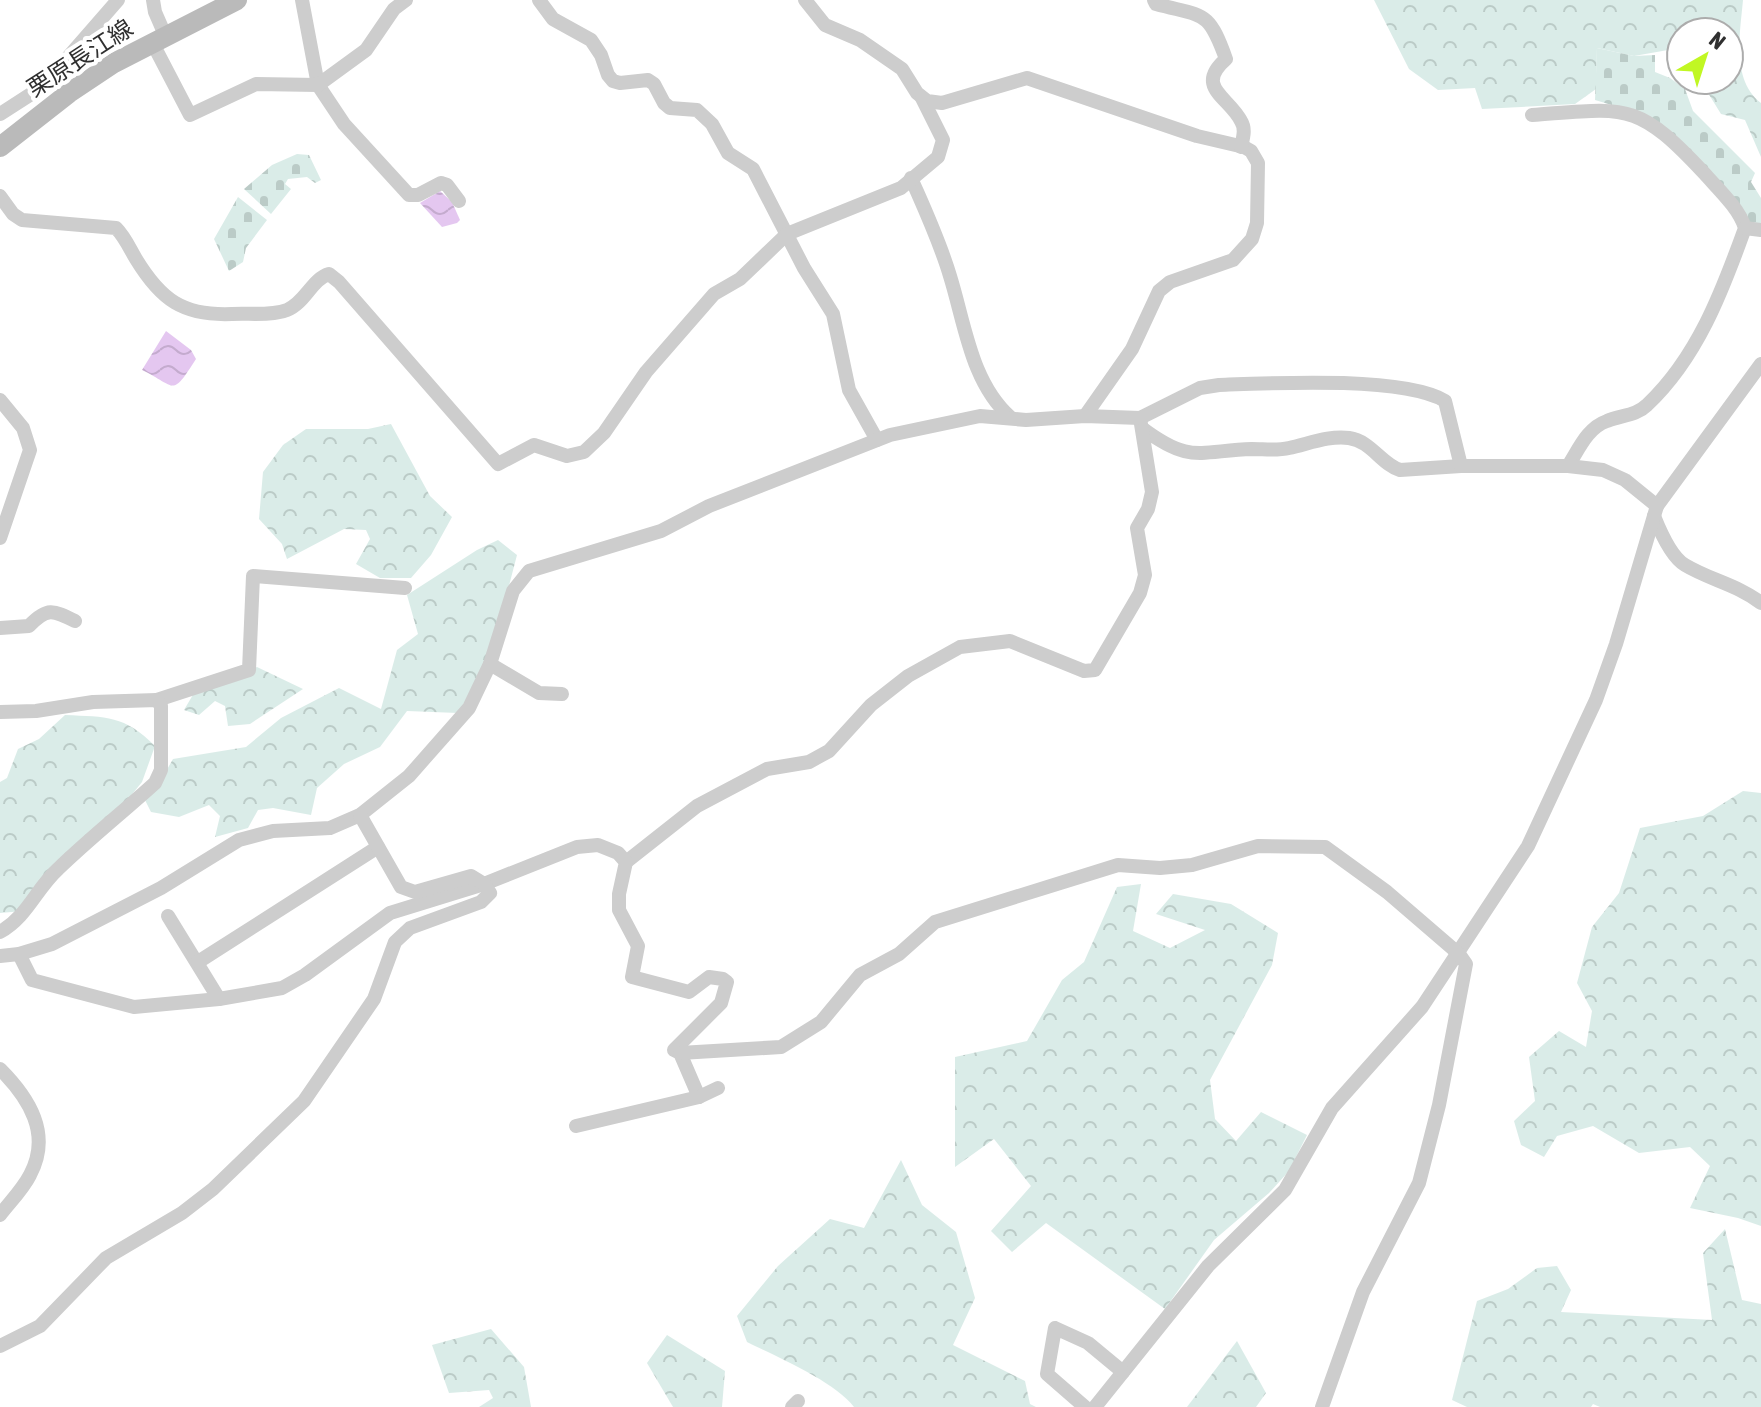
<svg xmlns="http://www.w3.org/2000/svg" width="1761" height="1407" font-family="'Asap Condensed','Noto Sans JP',sans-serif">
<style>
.forest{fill:url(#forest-crowns)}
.cemetery{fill:url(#cemetery-stones)}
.water{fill:url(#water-waves)}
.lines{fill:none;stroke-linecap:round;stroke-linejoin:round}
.street{stroke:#cdcdcd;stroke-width:14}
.secondary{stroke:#bababa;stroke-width:20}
.labels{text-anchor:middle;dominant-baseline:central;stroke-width:8;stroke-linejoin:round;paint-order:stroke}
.street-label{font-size:24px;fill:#303030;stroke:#fff}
</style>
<defs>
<pattern id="forest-crowns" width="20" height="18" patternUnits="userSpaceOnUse" patternTransform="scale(2)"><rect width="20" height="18" fill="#daece8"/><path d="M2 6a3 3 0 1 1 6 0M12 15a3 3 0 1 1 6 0" fill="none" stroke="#bbcbc7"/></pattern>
<pattern id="cemetery-stones" width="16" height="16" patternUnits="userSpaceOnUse" patternTransform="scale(2)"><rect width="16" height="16" fill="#daece8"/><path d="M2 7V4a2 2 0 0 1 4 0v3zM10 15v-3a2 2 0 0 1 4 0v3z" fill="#bbcbc7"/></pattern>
<pattern id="water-waves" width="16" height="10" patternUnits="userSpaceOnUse" patternTransform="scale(2)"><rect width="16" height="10" fill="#e4c7f0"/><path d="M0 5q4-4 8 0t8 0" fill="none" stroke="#c4abce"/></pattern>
</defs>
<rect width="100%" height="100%" fill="#fff"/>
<g class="forest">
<path d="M1374 0H1743C1740 34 1731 80 1761 103V157L1745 120 1721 114 1700 80H1729V32H1681V56L1668 50 1634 56 1597 48 1596 89 1575 104 1482 109 1475 88 1438 90 1409 69Z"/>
<path d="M391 424 430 496 452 517 431 555 411 578H380L356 564 370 539 366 530 344 529 287 559 282 544 259 519 263 472 283 445 306 429H368Z"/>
<path d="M498 540 517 555 498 628 482 674 458 713 407 711 380 747 344 764 317 788 311 815 273 808 258 810 248 828 215 837 220 816 209 805 179 817 151 812 144 798 165 773 173 759 246 747 281 718 339 688 381 709 397 650 418 634 407 595 477 550Z"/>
<path d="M257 667 303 689 250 724 228 726 225 706 215 701 199 715 184 710 194 693Z"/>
<path d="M65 715C107 717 124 715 155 746L142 782 100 834 23 911 0 913V782L7 778 18 749 39 739Z"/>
<path d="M1743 791 1761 793V1226L1738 1218 1690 1208 1710 1166 1690 1147 1639 1153 1593 1126 1557 1136 1544 1157 1521 1145 1514 1121 1535 1101 1529 1057 1559 1031 1586 1047 1592 1011 1577 983 1592 927 1619 893 1640 828 1703 816Z"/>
<path d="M1141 884 1133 931 1170 948 1205 930 1156 914 1173 894 1231 904 1278 933 1272 965 1210 1080 1215 1119 1236 1141 1261 1112 1307 1135 1289 1171 1269 1193 1214 1240 1165 1309 1046 1223 1012 1252 991 1231 1031 1186 994 1139 955 1167V1057L1027 1041 1062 980 1084 962 1117 887Z"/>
<path d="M901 1160 922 1205 956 1232 975 1298 953 1345 1025 1381 1030 1404 1036 1407H854C834 1381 777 1357 747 1342L737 1316 778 1266 830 1219 864 1228Z"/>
<path d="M1725 1229 1742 1300 1761 1304V1407H1600L1593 1404 1591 1407H1467L1452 1400 1477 1301 1508 1289 1537 1268 1557 1266 1571 1290 1561 1312 1712 1320 1703 1253Z"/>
<path d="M491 1329 524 1367 531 1407H479L493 1398 489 1390 449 1393 432 1345Z"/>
<path d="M667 1335 725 1371 722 1407H673L647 1363Z"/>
<path d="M1237 1341 1266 1393 1256 1407H1187Z"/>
</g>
<g class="cemetery">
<path d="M1597 48 1634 56 1655 55V72L1670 78 1685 89 1693 111 1755 173 1751 182 1761 198V228L1749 226 1726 195 1628 110 1595 100Z"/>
<path d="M297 154 309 155 321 180 315 183 307 177 288 179 285 184 291 189 271 214 244 189 272 165Z"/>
<path d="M238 197 267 220 246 248 243 262 229 271 214 239Z"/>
</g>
<g class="water">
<path d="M440 191 452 202 460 220 457 223 442 227 420 203Z"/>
<path d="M166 331 191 350 196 359C171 398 177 387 142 370Z"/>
</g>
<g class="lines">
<g class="street">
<path d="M153 0 155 12 165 35"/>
<path d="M302 0 318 85 344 124 409 195H418L441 183 447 185 459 201"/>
<path d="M539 0 553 19 591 40 601 55 608 75 613 81 620 83 648 80 654 84 664 103 670 108 697 110 712 124 728 153 753 169 804 268 833 314 849 390 877 440"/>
<path d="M805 0 825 25 860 40 902 69 917 93 927 101 942 103 1027 78 1197 136 1244 147 1251 151 1258 163 1257 223 1252 239 1233 260 1170 282 1159 291 1132 349 1085 416"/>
<path d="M1154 0 1156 4C1204 17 1208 9 1226 59 1194 87 1229 97 1241 121 1246 129 1243 138 1241 147"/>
<path d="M152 42 190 115 256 84 318 85 366 50 394 9 406 0"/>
<path d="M0 114 42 87 118 0"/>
<path d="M1532 115C1626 108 1636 100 1704 173 1718 189 1739 208 1745 228 1722 292 1697 358 1647 405 1636 416 1621 415 1607 421 1587 428 1579 449 1568 466"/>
<path d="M911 178C925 210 940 242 950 276 965 324 971 382 1010 417"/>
<path d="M0 196 13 214 22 220 116 228C125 237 130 249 136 259 161 300 183 316 232 314 249 313 271 316 287 310 305 303 312 279 329 274L339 282 498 464 534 445 567 456 584 452 604 433 646 372 714 294 740 279 787 234 901 188 938 157 943 140 922 98"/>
<path d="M1745 228 1761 230"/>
<path d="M0 400 23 428 30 450 0 538"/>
<path d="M1142 428C1190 464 1198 451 1252 449 1264 449 1277 451 1289 448 1308 444 1330 435 1349 438 1371 441 1381 464 1400 470L1461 466"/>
<path d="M1657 506 1761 364"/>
<path d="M1654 516C1660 531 1671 557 1685 565 1710 580 1738 585 1761 603"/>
<path d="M0 628 29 626C47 607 53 610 75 621"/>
<path d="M490 664 539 693 562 694"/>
<path d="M157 700 249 670 253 576 405 588"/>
<path d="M0 712 36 711 93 702 157 700 161 706V770L155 783C123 812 89 839 58 869 36 889 27 917 0 932"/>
<path d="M626 862 697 806 767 769 809 762 829 751 871 705 908 676 960 647 1010 641 1084 671 1095 670 1140 593 1145 575 1137 528 1148 509 1152 492 1140 418"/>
<path d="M168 916 219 999"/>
<path d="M19 954 32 980 134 1007 219 999 282 988 305 975 390 913 484 884 577 847 598 845 618 853 626 862 619 894V910L638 946 632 977 689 992 709 977 723 979 727 982 721 1003 674 1050 680 1053 699 1097"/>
<path d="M0 956 19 954 52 944 161 888 239 840 273 831 330 828 360 815 409 776 469 708 490 664 513 591 529 571 661 531 709 506 890 435 980 416 1026 420 1085 416 1140 418 1200 388 1219 385C1271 383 1403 376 1445 401L1461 466H1568L1603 470 1625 480 1657 506 1654 516 1616 644 1596 700 1528 846 1422 1007 1332 1108 1285 1190 1208 1266 1095 1407"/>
<path d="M198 962 378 847"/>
<path d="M680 1053 781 1047 821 1022 860 975 899 954 935 922 1118 865 1160 868 1192 865 1258 846 1325 847 1387 892 1459 954 1466 964 1439 1105 1419 1183 1363 1292 1322 1407"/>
<path d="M0 1069C29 1098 52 1134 30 1175 23 1189 10 1202 0 1215"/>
<path d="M576 1126 699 1097 718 1088"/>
<path d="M0 1346 40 1326 106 1258 182 1213 213 1189 304 1101 374 999 395 942 410 928 481 902 490 893 484 884 471 876 415 892 401 887 360 815"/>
<path d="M792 1407 798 1401"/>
<path d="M1085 1407 1047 1374 1055 1328 1088 1343 1123 1372"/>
</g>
<path class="secondary" d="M0 147 69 93 114 63 237 0"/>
</g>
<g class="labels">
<g class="street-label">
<text transform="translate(80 58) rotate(-33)">栗原長江線</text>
</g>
</g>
<g transform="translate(1705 56) rotate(39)"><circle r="38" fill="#ffffff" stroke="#acacac" stroke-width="2"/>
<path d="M0-6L14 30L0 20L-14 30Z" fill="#c1f723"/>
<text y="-12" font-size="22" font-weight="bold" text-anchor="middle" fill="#303030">N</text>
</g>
</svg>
